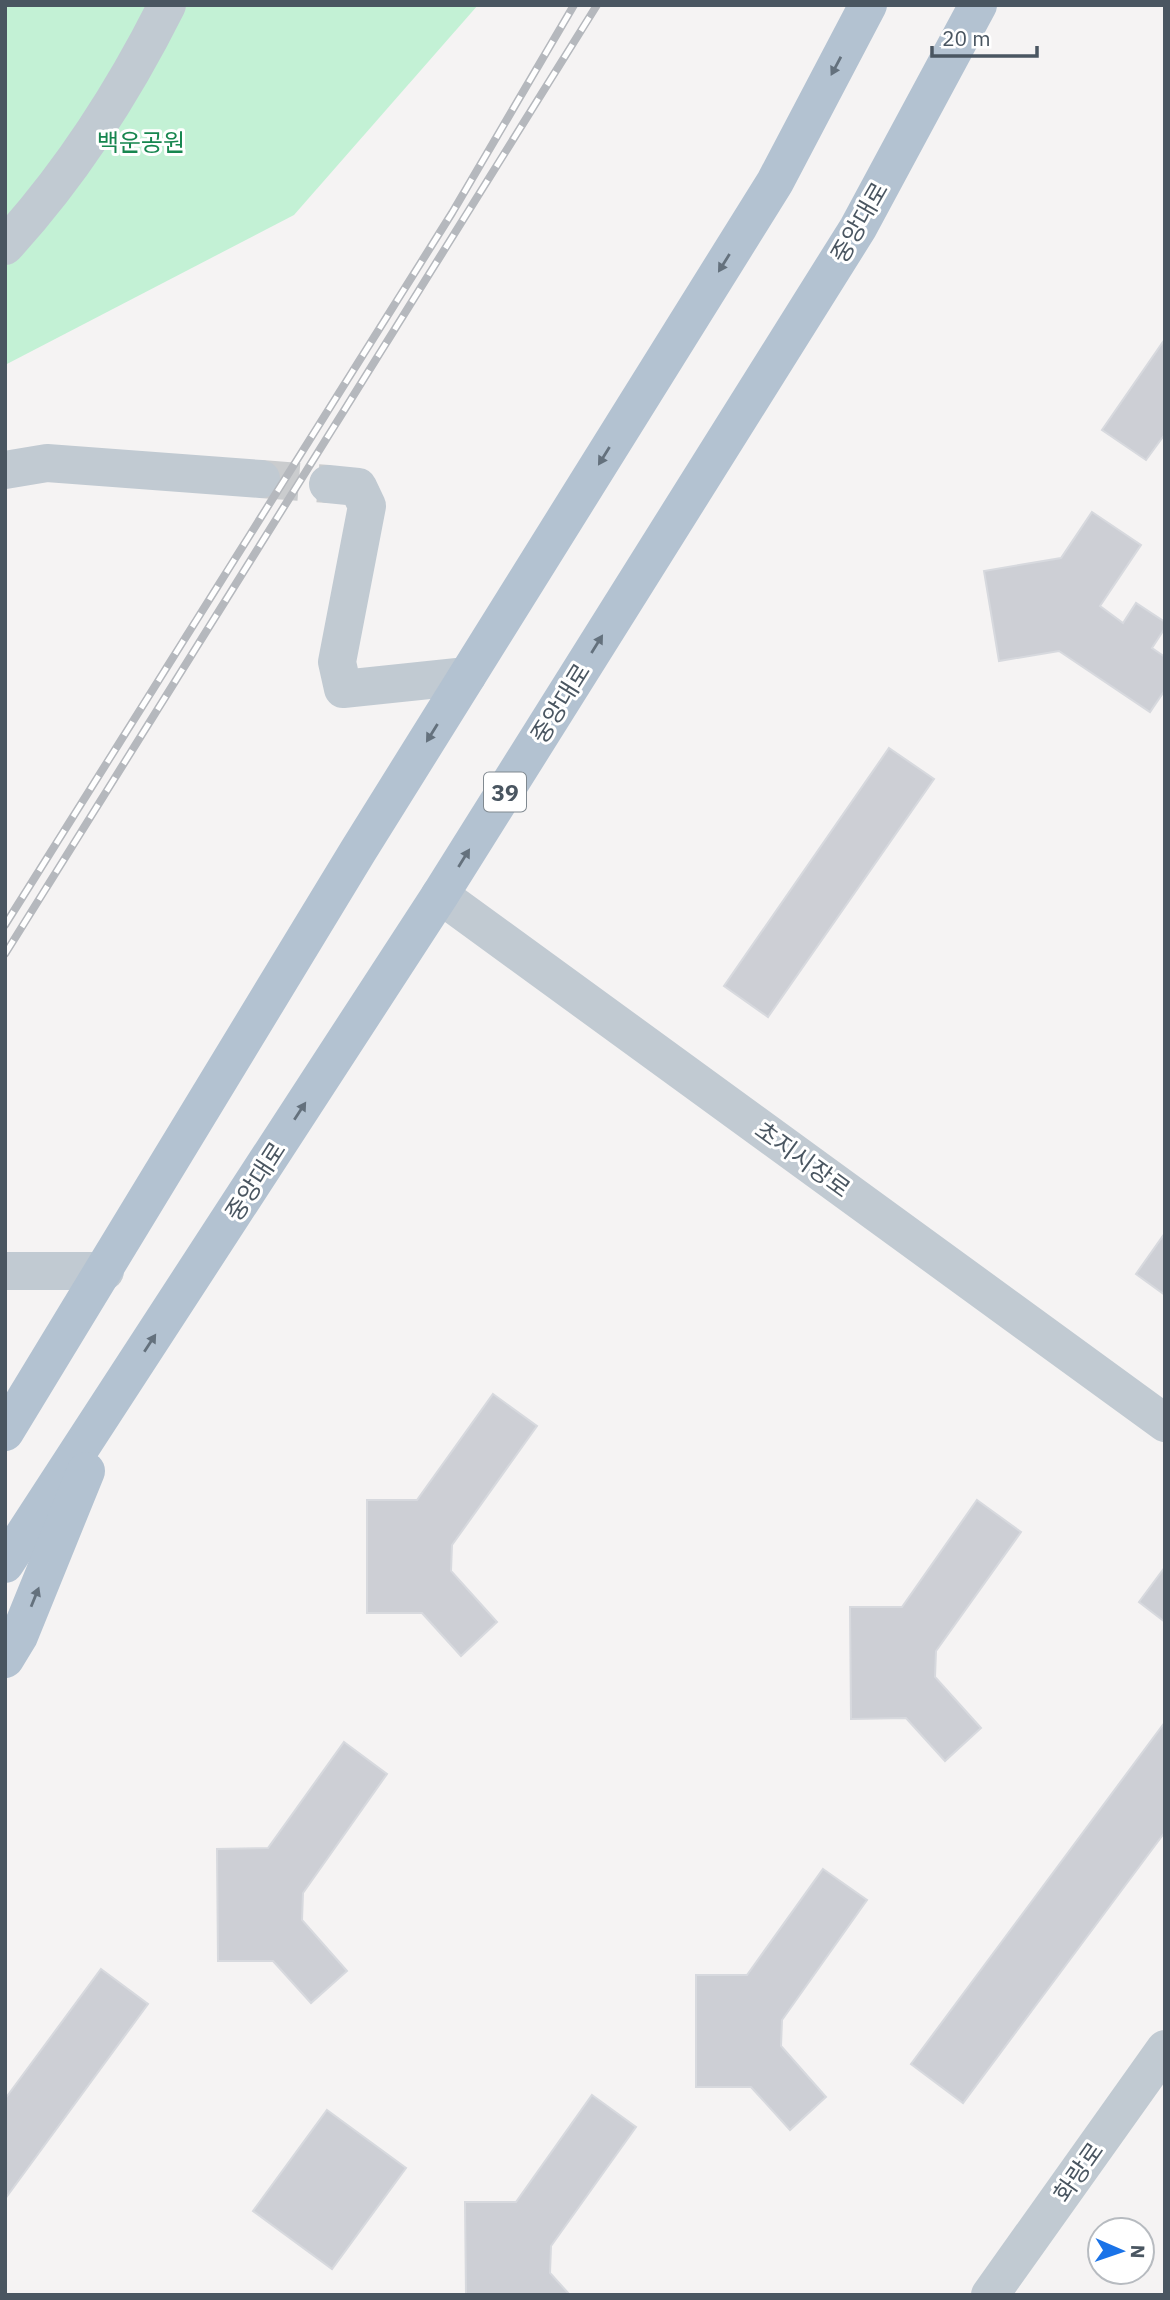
<svg xmlns="http://www.w3.org/2000/svg" width="1170" height="2300" font-family="'IBM Plex Sans','Noto Sans KR',sans-serif">
<style>
.green{fill:#c3f1d5}
.building{fill:#cdcfd5;stroke:#d7d9de;stroke-width:2}
.lines{fill:none;stroke-linecap:round;stroke-linejoin:round}
.minor-tunnel{stroke:#caccce;stroke-width:38;stroke-dasharray:38 19;stroke-linecap:butt}
.minor{stroke:#c1cad2;stroke-width:38}
.major{stroke:#b3c2d1;stroke-width:38}
.rail-casing{stroke:#b5b8bd;stroke-width:8}
.rail{stroke:#fff;stroke-width:5;stroke-dasharray:16;stroke-linecap:butt}
.oneway{fill:#64717d}
.labels{text-anchor:middle;dominant-baseline:central;stroke-width:6;stroke-linejoin:round;paint-order:stroke}
.shield{fill:#fff;stroke:#808990;stroke-width:2}
.shield-label{font-size:23px;font-weight:bold;fill:#4a5661}
.park-label{font-size:24px;fill:#17864f;stroke:#fff}
.street-label{font-size:24px;fill:#4a5661;stroke:#fff}
</style>
<rect width="100%" height="100%" fill="#f5f3f3"/>
<path class="green" d="M5 5H478L294 215 5 365Z"/>
<g class="building">
<path d="M1165 339V434L1146 460 1102 430Z"/>
<path d="M1092 512 1141 545 1100 606 1123 623 1136 603 1165 622V628L1152 648 1165 657V690L1150 712 1059 651 999 661 984 571 1061 558Z"/>
<path d="M889 748 934 779 768 1017 724 986Z"/>
<path d="M1165 1233V1295L1136 1274Z"/>
<path d="M493 1394 537 1426 452 1545 451 1571 497 1622 461 1656 422 1613H367V1500H417Z"/>
<path d="M977 1500 1021 1532 936 1651 935 1677 981 1728 945 1761 906 1718 851 1719 850 1607H902Z"/>
<path d="M1165 1567V1622L1139 1602Z"/>
<path d="M1165 1722V1832L963 2103 911 2064Z"/>
<path d="M344 1742 387 1774 303 1893 302 1920 347 1971 311 2003 273 1961H218L217 1849 268 1848Z"/>
<path d="M823 1869 867 1900 782 2020 781 2046 826 2097 790 2130 751 2087H696V1975H747Z"/>
<path d="M101 1969 148 2004 5 2199V2099Z"/>
<path d="M592 2095 636 2127 551 2246 550 2273 570 2295H466L465 2202H516Z"/>
<path d="M327 2110 406 2168 332 2269 253 2211Z"/>
</g>
<g class="lines">
<path class="minor-tunnel" d="M261 479 328 484"/>
<g class="minor">
<path d="M5 246C70 175 124 91 167 5"/>
<path d="M5 470 47 463 261 479"/>
<path d="M328 484 358 487 367 506 337 662 343 689 467 676"/>
<path d="M440 895 1165 1423"/>
<path d="M5 1271H105"/>
<path d="M990 2295 1165 2049"/>
</g>
<g class="major">
<path d="M5 1432 358 851 775 182 868 5"/>
<path d="M5 1564 440 895 858 228 978 5"/>
<path d="M5 1659 19 1636 86 1471"/>
</g>
<defs>
<g id="rail">
<path d="M5 925 452 213 574 5"/>
<path d="M5 954 597 5"/>
</g>
</defs>
<use href="#rail" class="rail-casing"/>
<use href="#rail" class="rail"/>
</g>
<defs><path id="oneway-solid" d="M-6-.8H1V-3.2L6.5 0L1 3.2V.8H-6Z" transform="scale(1.75)"/></defs>
<g class="oneway">
<use href="#oneway-solid" transform="translate(836 66) rotate(118)"/>
<use href="#oneway-solid" transform="translate(724 263) rotate(122)"/>
<use href="#oneway-solid" transform="translate(604 456) rotate(122)"/>
<use href="#oneway-solid" transform="translate(597 644) rotate(-58)"/>
<use href="#oneway-solid" transform="translate(432 733) rotate(122)"/>
<use href="#oneway-solid" transform="translate(464 858) rotate(-58)"/>
<use href="#oneway-solid" transform="translate(300 1111) rotate(-57)"/>
<use href="#oneway-solid" transform="translate(150 1343) rotate(-57)"/>
<use href="#oneway-solid" transform="translate(35 1597) rotate(-68)"/>
</g>
<g class="labels">
<rect class="shield" x="484" y="772.5" width="42" height="39" rx="5"/>
<g class="shield-label">
<text x="505" y="792">39</text>
</g>
<g class="park-label">
<text x="141" y="142">백운공원</text>
</g>
<g class="street-label">
<text transform="translate(859 222) rotate(-60)">중앙대로</text>
<text transform="translate(560 703) rotate(-58)">중앙대로</text>
<text transform="translate(803 1159) rotate(36)">초지시장로</text>
<text transform="translate(255 1181) rotate(-57)">중앙대로</text>
<text transform="translate(1078 2172) rotate(-55)">화랑로</text>
</g>
</g>
<rect width="1170" height="2300" fill="none" stroke="#4a5661" stroke-width="14"/>
<g transform="translate(1121 2251) rotate(92)"><circle r="33" fill="#ffffff" stroke="#b7bbc0" stroke-width="2"/>
<path d="M0-5L12 26L0 18L-12 26Z" fill="#1a73e8"/>
<text y="-10" font-size="19" font-weight="bold" text-anchor="middle" fill="#4a5661">N</text>
</g>
<path d="M932 46v10h105v-10" fill="none" stroke="#4a5661" stroke-width="3.5"/>
<text x="942" y="46" font-size="21" fill="#4a5661" stroke="#ffffff" stroke-width="5" paint-order="stroke">20 m</text>
</svg>
